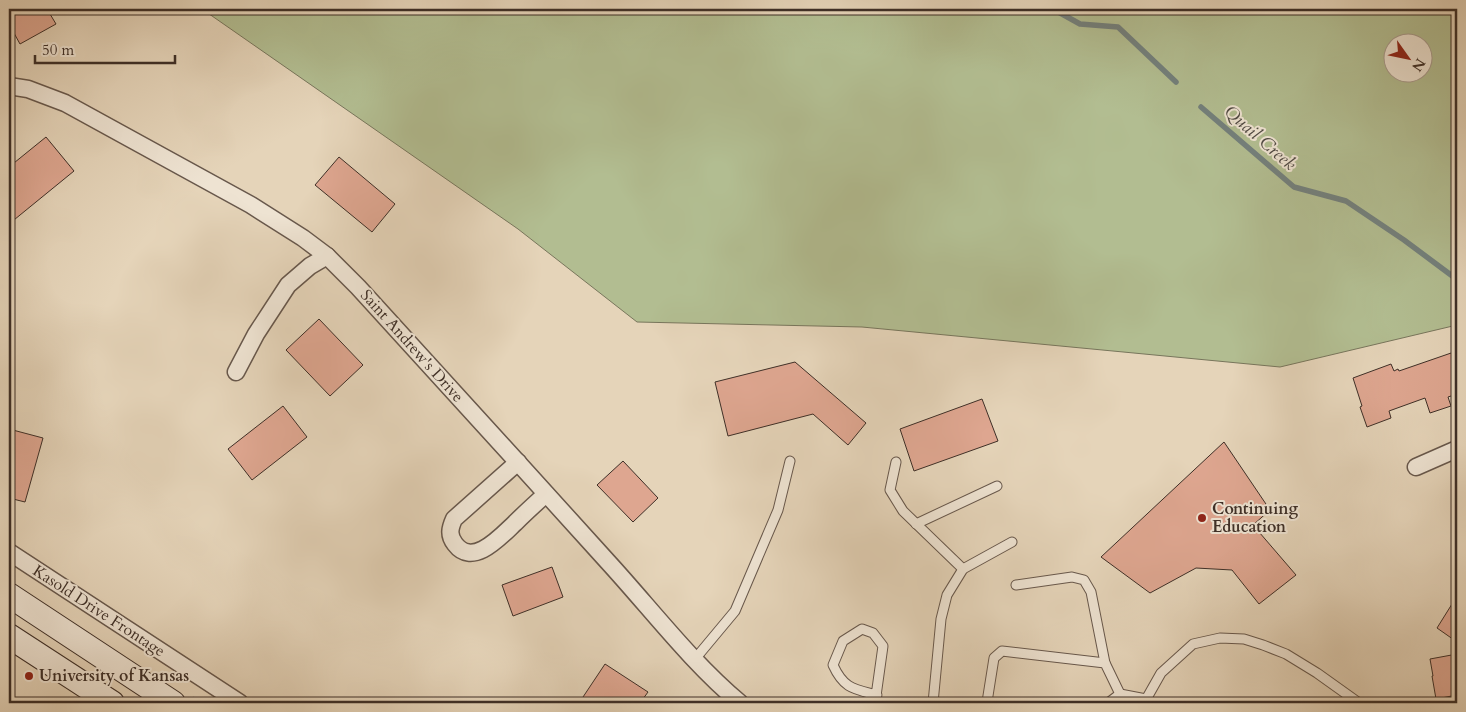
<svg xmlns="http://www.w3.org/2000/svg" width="1466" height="712" font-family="Cardo,serif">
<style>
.green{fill:#b2bd91;stroke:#78765c;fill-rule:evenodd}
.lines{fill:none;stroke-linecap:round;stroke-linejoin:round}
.stream{stroke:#74817d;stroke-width:5.5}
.building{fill:#dea690;stroke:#3e2f27}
.service-casing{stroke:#68584c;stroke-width:11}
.minor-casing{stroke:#68584c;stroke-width:19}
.secondary-casing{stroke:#3e2f27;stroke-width:26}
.path{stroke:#3e2f27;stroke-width:3;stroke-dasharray:1 2.5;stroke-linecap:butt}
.service{stroke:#eee3d2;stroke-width:9}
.minor{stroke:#eee3d2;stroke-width:16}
.secondary{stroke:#eee3d2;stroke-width:24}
.poi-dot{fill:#8f2418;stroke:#eee3d2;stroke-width:2}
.labels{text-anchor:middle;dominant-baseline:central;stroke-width:4;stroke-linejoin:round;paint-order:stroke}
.street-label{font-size:16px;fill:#3e2f27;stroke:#eee3d2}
.poi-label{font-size:16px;font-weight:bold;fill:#3e2f27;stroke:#eee3d2;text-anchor:start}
.water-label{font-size:18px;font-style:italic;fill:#504a44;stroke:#eee3d2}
</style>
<rect width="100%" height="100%" fill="#e5d4b9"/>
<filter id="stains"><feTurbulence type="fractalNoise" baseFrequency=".004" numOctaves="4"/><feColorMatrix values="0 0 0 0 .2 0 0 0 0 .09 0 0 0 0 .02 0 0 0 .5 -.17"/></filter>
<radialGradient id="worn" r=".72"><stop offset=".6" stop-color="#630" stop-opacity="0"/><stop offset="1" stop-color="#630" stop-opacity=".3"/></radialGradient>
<path class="green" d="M202 9H1457V325L1280 367 862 327 637 322 518 229ZM1394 42H1424V72H1394Z"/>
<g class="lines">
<g class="stream">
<path d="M1053 9 1080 24 1118 27 1176 82"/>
<path d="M1201 107 1294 187 1346 201 1404 240 1455 278"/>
</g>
</g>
<g class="building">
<path d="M9 9H47L56 24 20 44 9 24Z"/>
<path d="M46 137 74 171 9 224V167Z"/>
<path d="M339 157 395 204 372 232 315 185Z"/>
<path d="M319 319 363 365 330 396 286 350Z"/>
<path d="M1454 352 1457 362V394L1448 397 1451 406 1430 413 1425 398 1389 411 1391 418 1367 427 1360 407 1362 406 1353 378 1391 364 1394 371 1398 369 1399 371Z"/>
<path d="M795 362 866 423 848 445 813 414 728 436 715 382Z"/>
<path d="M982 399 998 441 914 471 900 429Z"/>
<path d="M283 406 307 437 252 480 228 449Z"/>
<path d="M9 429 43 438 25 502 9 498Z"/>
<path d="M1224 442 1270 510 1253 525 1296 575 1259 604 1232 570 1196 568 1150 593 1101 557Z"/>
<path d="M623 461 658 498 633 522 597 485Z"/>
<path d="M552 567 563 597 513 616 502 585Z"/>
<path d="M1457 596V642L1437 628Z"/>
<path d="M1457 654V695L1436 699 1432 676H1433L1430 659Z"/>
<path d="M605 664 648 692 640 703H579Z"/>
</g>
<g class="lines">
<defs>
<g id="service">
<path d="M896 462 890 490 903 511 963 569"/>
<path d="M916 524 997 486"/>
<path d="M1016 585 1072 577 1084 580 1091 592 1105 663"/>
<path d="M695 659 735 611 778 510 790 461"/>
<path d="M1120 694 1146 699"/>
<path d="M875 703 883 646 873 633 862 629 843 641 833 665C844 689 854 689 877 695"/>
<path d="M933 703 941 619 947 595 963 569 1012 542"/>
<path d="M989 703 987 702 994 658 1002 651 1105 663 1120 694"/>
<path d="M1108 703 1120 694"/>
<path d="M1144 703 1161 673 1193 644 1220 638 1244 639 1263 645 1286 654 1317 673 1359 703"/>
</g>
<g id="minor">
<path d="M9 86 28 89 65 103 251 205 303 238 327 256 358 287C442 379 525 470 608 562 651 609 692 663 740 703"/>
<path d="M236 372 256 334 288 285 310 266 327 256"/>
<path d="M518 462 454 519C450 528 448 535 455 544 473 568 501 536 515 523 525 513 536 503 546 494"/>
<path d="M1416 467 1457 449"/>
<path d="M9 552 240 703"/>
</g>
<g id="secondary">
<path d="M9 595 173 703"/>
<path d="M9 636 112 703"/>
</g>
</defs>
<use href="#service" class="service-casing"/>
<use href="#minor" class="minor-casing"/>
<use href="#secondary" class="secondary-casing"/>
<path class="path" d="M193 698 201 703"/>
<use href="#service" class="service"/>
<use href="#minor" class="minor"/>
<use href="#secondary" class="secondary"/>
</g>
<g class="poi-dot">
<circle cx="1202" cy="518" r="5"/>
<circle cx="29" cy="676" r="5"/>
</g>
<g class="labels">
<g class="street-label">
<text transform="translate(412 346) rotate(48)">Saint Andrew's Drive</text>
<text transform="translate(99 611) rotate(33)">Kasold Drive Frontage</text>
</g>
<g class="poi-label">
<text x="1212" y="509">Continuing<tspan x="1212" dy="18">Education</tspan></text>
<text x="39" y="676">University of Kansas</text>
</g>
<g class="water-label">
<text transform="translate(1260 138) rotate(41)">Quail Creek</text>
</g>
</g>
<rect width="1466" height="712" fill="none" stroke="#e5d4b9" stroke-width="30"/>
<rect x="10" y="10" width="1446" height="692" fill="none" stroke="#3e2f27" stroke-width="2.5"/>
<rect x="15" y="15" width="1436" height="682" fill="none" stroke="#3e2f27"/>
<g transform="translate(1408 58) rotate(123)"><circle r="24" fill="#eee3d2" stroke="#a89b8e"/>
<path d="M0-4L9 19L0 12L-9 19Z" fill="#8f2418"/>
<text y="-8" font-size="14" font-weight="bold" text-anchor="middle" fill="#3e2f27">N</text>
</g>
<path d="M35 55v8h140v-8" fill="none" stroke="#3e2f27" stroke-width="2.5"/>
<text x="42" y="55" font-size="15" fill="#3e2f27" stroke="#eee3d2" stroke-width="4" paint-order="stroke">50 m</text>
<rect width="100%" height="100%" filter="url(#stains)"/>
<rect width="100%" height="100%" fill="url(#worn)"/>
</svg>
